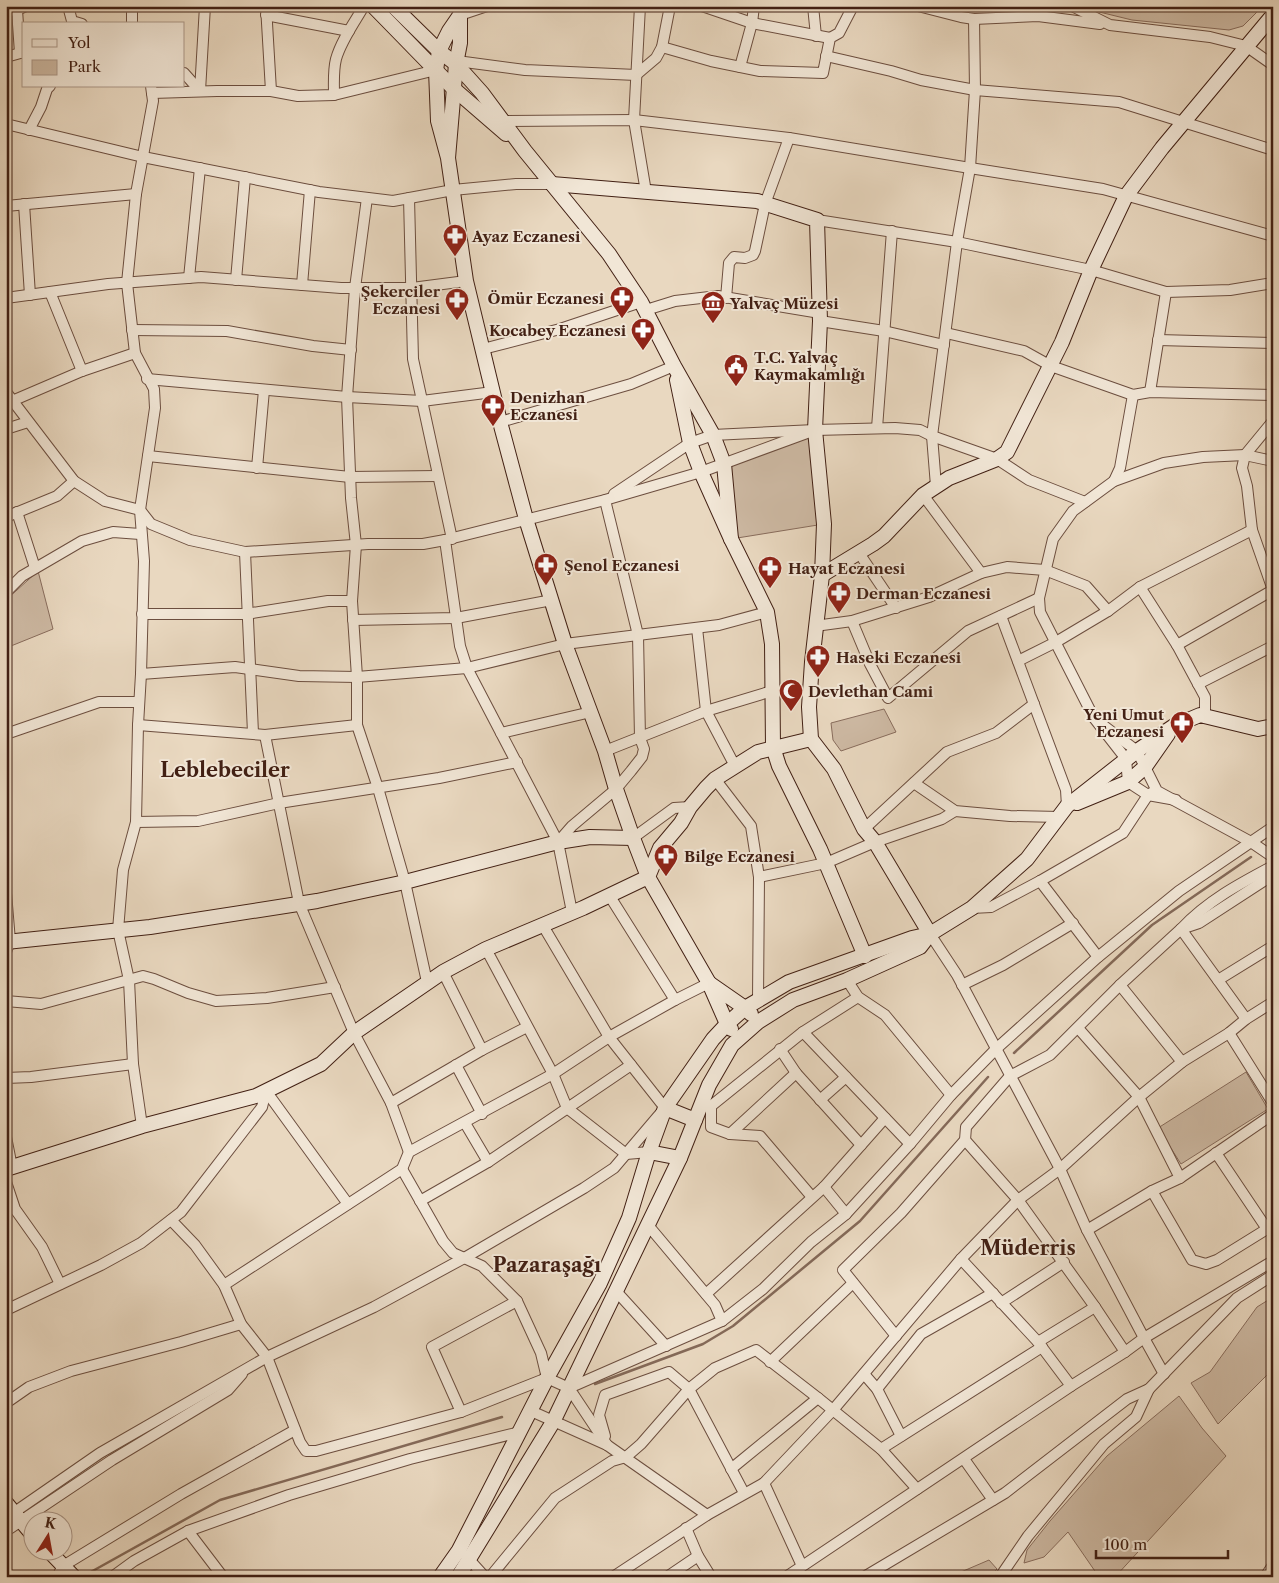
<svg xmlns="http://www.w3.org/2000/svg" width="1279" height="1583" font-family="'Libre Caslon Text',serif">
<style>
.green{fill:#cdb9a3;stroke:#886c5c}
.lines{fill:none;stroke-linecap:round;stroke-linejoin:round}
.stream{stroke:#846958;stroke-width:2.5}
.street-casing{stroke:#6c4e3f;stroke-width:12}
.secondary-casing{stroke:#422014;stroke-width:16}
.street{stroke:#f1e6d6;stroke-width:10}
.secondary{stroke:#f1e6d6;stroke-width:14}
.labels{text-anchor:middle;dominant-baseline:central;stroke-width:4;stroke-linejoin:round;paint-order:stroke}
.poi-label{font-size:15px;font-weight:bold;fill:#422014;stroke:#f1e6d6;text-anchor:start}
.district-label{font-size:20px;font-weight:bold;fill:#422014;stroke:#f1e6d6}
</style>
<rect width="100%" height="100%" fill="#e9d8c0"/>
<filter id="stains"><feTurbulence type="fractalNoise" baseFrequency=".004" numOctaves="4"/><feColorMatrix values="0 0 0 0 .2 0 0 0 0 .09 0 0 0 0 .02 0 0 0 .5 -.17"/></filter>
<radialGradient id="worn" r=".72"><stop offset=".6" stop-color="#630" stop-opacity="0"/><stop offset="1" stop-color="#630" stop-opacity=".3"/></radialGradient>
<g class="green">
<path d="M1083 6H1263L1243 26 1229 30 1132 20 1087 9Z"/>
<path d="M815 430 824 524 731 539 724 464Z"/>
<path d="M38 571 53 629 6 648V600Z"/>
<path d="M884 709 896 732 841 751 833 740 831 723Z"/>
<path d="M1246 1072 1268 1109 1181 1164 1158 1128Z"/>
<path d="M1273 1297V1369L1218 1424 1191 1383 1210 1372 1257 1307Z"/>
<path d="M1179 1396 1202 1428 1226 1456 1115 1577H1099L1068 1532 1044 1557 1024 1563 1027 1550 1050 1521 1107 1456Z"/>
<path d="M989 1560 997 1569 989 1577H923L954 1575Z"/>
</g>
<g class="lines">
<g class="stream">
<path d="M1014 1053 1152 925 1251 857"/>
<path d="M595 1384 703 1344 733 1326 860 1221 988 1077"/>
<path d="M89 1573 220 1500 502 1417"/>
</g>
<defs>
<g id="street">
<path d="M68 6 72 21 82 24"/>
<path d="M132 6V24"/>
<path d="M266 6 271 91"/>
<path d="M640 6 634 120 646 192"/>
<path d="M702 6 752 23 830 38"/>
<path d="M813 6 816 36"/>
<path d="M918 6 961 17 974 19 1038 16 1100 24"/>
<path d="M1072 6 1110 25 1210 37 1246 46 1273 65"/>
<path d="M17 10 20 53"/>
<path d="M6 11 17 10 26 6"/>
<path d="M266 15 349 31"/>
<path d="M460 15 487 6"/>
<path d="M662 47 711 61 760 71 823 73 830 38 839 33 853 6"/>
<path d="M826 56 891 71 921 80 975 90 1119 102 1273 150"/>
<path d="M6 57 24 52"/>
<path d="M457 61 525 70 636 75 656 58 662 47 670 6"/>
<path d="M740 67 752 23 754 6"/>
<path d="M184 73 200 91"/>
<path d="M200 91 205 6"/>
<path d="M152 93 217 91H271L298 96 334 95 436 70"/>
<path d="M334 95C334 83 333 71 336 59 341 41 354 23 364 6"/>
<path d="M500 121 634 120 789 138 970 168 1103 189 1273 236"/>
<path d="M6 124 143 157 319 192 393 201 453 190 516 184H552"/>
<path d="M29 130 41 107 47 89 50 86"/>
<path d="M367 198 355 288 347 397 351 498 356 545 352 601 357 677V725L378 788 405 882 427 982"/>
<path d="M409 198 413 359 452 539"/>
<path d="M24 204 30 295"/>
<path d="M6 206 136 194"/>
<path d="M817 220 957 242 1091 270 1166 292 1230 290 1273 283"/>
<path d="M189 278 200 168"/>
<path d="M236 280 245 177"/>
<path d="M302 285 310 190"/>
<path d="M50 292 82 371"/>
<path d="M6 298 108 284 201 277 341 288H412L466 281"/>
<path d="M726 298 729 263 734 257 745 258 753 255 755 251 765 204 789 138"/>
<path d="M646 310 675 301 718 296 820 313"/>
<path d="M820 321 884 331 944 345"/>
<path d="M132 330 227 331 313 346 351 350"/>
<path d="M946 333 1024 351 1051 366 1133 395 1150 392 1273 395"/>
<path d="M1158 340 1273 343"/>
<path d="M483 349 560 329 641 302"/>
<path d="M147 379 347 397 422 401 493 392"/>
<path d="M6 392 74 481 105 501 140 510 151 524 190 540 245 552 368 544H423L445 540 605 500 701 472 815 430"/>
<path d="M1150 392 1166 292"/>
<path d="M12 401 82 371 135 353"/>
<path d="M1273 421 1245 455 1242 468 1247 486 1252 530 1273 590"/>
<path d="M500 422 631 384 674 366"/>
<path d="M877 428 892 231"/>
<path d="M6 429 28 422"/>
<path d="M148 456 350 477 438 476"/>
<path d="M257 468 264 390"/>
<path d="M1114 481 1120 468 1133 395"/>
<path d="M936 486 932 436 957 242 970 168 975 90 974 19"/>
<path d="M614 494 690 443 713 435 815 430 895 428 920 430 932 436 997 459 1029 480 1085 502"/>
<path d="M923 495 981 573"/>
<path d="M17 512 35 568"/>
<path d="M6 517 57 496 74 481"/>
<path d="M445 540 460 646 467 668 558 842 572 912"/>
<path d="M245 552 253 733"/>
<path d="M859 553 896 608"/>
<path d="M1140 587 1177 645 1205 697V716"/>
<path d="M6 592 22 576 82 541 113 532 140 534"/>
<path d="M142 614H246L328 601H352"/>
<path d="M1001 616 1066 790 1067 806"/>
<path d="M353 620 456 618 552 600"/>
<path d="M852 621 870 664 888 698 968 631 1039 598"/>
<path d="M815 626 852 621 929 597 981 573 1007 567 1045 570 1086 586 1108 611"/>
<path d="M697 628 706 711 735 766"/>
<path d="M1177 645 1273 590"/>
<path d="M1018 661 1056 642 1108 611 1140 587 1252 530"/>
<path d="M141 674 235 667 299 676 357 677 467 668 565 644 719 625 767 612"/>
<path d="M1198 684 1273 646"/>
<path d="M138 725 265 735 357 725"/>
<path d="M1104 726 1137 751 1157 791 1251 842 1273 857"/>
<path d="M501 733 591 712"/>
<path d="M6 734 99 702H139"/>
<path d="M265 735 299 903 354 1033 391 1103 409 1152"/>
<path d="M605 751 706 711 772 691"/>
<path d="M715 779 751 826 759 877 758 999"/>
<path d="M914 783 955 811 1010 816 1059 817"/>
<path d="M1176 800 1148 795 1128 782 1126 759 1094 718 1040 612 1039 598 1053 539 1073 511 1114 481 1164 463 1203 457 1245 455 1273 461"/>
<path d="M136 822 198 821 279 803 439 778 517 762"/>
<path d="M864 829 947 752 996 733 1034 704"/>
<path d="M633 838 674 808 690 807"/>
<path d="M558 842 572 826 616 789 631 771 642 757 644 749 640 738 638 635 605 500"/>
<path d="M759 877 826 863 875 842 942 819 955 811"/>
<path d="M1040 881 1098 957"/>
<path d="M6 893 10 941 6 952"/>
<path d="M609 895 675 1000"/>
<path d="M972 908 991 907 1040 881 1123 833 1148 795 1153 792"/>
<path d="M930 934 957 975 1060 1169 1087 1230 1144 1338 1164 1374"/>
<path d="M486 949 553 1074 567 1108 626 1154 649 1152"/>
<path d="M443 972 482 1050"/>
<path d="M847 980 858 997 885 1015 951 1095"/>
<path d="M1218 980 1273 946"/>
<path d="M962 985 1003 965 1073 923"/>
<path d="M1120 985 1182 1062"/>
<path d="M6 1001 41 1004 143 976 154 979 188 993 216 1001 267 998 335 987"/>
<path d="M1246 1019 1181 929C1207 901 1239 884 1273 866"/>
<path d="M1078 1028 1139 1097 1180 1178"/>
<path d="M6 1031V1033"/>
<path d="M803 1032 910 1144"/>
<path d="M1229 1033 1273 1103"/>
<path d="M780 1049 796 1073 861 1145"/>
<path d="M456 1065 482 1114"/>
<path d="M6 1078 31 1077 133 1064"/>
<path d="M266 1091 348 1204"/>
<path d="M820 1100 846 1077"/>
<path d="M391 1103 482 1050 527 1027"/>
<path d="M465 1123 488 1162"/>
<path d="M142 1126 133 1064 129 980 118 930 123 870 136 822 138 725 141 674 144 561 140 510 155 408 154 389 135 353 127 283 136 194 153 101 151 86"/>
<path d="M730 1134 796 1073"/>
<path d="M6 1137 12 1167"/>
<path d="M965 1140 1018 1200 1095 1307 1038 1342"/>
<path d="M402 1169 443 1241 453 1253 482 1266 517 1301 541 1353 547 1378"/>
<path d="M6 1182 15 1209 42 1247 60 1284"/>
<path d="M824 1187 846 1214"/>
<path d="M1152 1191 1192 1260 1206 1264 1217 1260 1267 1229 1216 1153"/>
<path d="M812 1197 760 1136 730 1134 711 1127V1106L803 1032 858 997"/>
<path d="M420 1201 488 1162 631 1065"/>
<path d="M171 1220 195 1245 224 1285 241 1324 267 1357 300 1442 306 1451H316L461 1412 547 1378 569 1388 607 1445"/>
<path d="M647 1224 715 1305 722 1321"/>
<path d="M1087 1230 1152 1191 1180 1178 1273 1114"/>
<path d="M961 1259 1038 1342 1071 1386"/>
<path d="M224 1285 402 1169 409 1152 553 1074 609 1037 675 1000 709 983"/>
<path d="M615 1290 666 1346"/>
<path d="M706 1294 824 1187 885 1118"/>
<path d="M1001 1303 1064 1262"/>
<path d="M1095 1307 1125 1352"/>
<path d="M6 1310 101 1265 141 1243 181 1212 262 1107 266 1091"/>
<path d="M896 1336 843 1270 901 1213 965 1140 966 1127 1010 1076 1050 1055 1120 985 1181 929 1199 923 1273 875"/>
<path d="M770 1362 853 1283"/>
<path d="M864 1374 877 1389 901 1436"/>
<path d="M569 1388 722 1321 763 1289 811 1242 846 1214 910 1144 951 1095 996 1049 1098 957 1179 891 1273 827"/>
<path d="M877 1389 921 1334 993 1293"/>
<path d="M6 1403 29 1387 71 1371 181 1342 241 1324"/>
<path d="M531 1411 607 1445 707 1515"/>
<path d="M461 1412 432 1347 517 1301"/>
<path d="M605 1436 599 1415 605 1395 669 1372 689 1389 744 1493"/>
<path d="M881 1449 1042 1347"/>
<path d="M964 1459 993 1500"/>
<path d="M731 1469 818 1398"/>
<path d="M764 1483 802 1566"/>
<path d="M6 1518 100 1453 267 1357 374 1307 466 1257 584 1188 614 1168 665 1108 609 1037 542 924"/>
<path d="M686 1528 698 1556 711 1577"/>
<path d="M6 1531 112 1460 228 1390 242 1374"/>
<path d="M188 1531 223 1577"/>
<path d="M466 1556 485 1577"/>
<path d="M57 1577 63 1566 181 1494 295 1430"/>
<path d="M112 1577 134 1561 188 1531 289 1495 410 1459 520 1432"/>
<path d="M490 1577 555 1498 612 1461 626 1457 641 1444 689 1389 715 1368 756 1350 818 1398 881 1449 917 1489"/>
<path d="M613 1577 707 1515 764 1483 833 1410 961 1259 1018 1200 1060 1169 1139 1097 1182 1062 1229 1033 1246 1019 1273 1002"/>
<path d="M667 1577 698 1556"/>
<path d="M786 1577 1071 1386 1125 1352 1144 1338 1273 1261"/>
<path d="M864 1577 1005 1493 1127 1399 1149 1389 1237 1298 1273 1275"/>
<path d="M1000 1577 1028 1536 1104 1444 1136 1417 1149 1389"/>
<path d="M1265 1577 1273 1565"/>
</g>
<g id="secondary">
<path d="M373 6 454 89 506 134"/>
<path d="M393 6 439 51 456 64 482 93 525 151 609 254 641 302 674 366 713 435 724 464 731 539"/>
<path d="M448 158 456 64 460 43V15L449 31 439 51 436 70 438 121 448 158 466 281 500 422 526 519 565 644 605 751 616 789 633 838 648 877 709 983"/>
<path d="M552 184 757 201 817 220 820 321 815 430 824 524 822 575 812 662 809 707 811 739 834 769 864 829 875 842 930 934"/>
<path d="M677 380 690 443 701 472 731 539 767 612 772 644 773 747 779 766 820 849 865 956"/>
<path d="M822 575 873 544 884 536 923 495 949 478 997 459 1007 452 1062 342 1091 270 1126 196 1162 148 1273 15"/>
<path d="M1077 803 1128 782 1145 767 1168 734"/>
<path d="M6 942 150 927 317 901 405 882 558 842 590 837 633 838"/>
<path d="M731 1029 727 1024 709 983 745 1008 751 1014"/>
<path d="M665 1108 695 1120"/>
<path d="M649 1152 680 1158"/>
<path d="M6 1169 142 1126 256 1096 321 1064 354 1033 443 972 486 949 583 908 648 877 660 848 681 823 690 807 706 788 715 779 758 752 811 739"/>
<path d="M6 1503 32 1534"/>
<path d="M48 1550 74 1577"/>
<path d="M440 1577 459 1550 547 1378 600 1283 629 1218 649 1152 665 1108 713 1039 727 1024 745 1008 789 982 912 938 930 934 972 908 1027 859 1067 806 1137 751 1174 726 1200 715 1258 729 1273 726"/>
<path d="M458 1577 553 1422 680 1158 709 1085 732 1045 758 1022 793 1000 847 980 920 947 930 934"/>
</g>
</defs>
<use href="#street" class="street-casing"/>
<use href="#secondary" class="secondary-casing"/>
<use href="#street" class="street"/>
<use href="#secondary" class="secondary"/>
</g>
<defs>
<symbol id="pharmacy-pin" viewBox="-11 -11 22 30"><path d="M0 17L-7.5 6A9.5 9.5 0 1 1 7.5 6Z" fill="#8f2418" stroke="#f1e6d6"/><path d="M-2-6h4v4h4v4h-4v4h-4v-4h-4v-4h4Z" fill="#fff"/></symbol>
<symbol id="museum-pin" viewBox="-11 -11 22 30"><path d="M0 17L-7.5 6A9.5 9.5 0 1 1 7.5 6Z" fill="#8f2418" stroke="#f1e6d6"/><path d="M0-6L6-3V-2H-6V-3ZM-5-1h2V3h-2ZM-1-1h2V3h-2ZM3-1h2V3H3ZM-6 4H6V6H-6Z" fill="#fff"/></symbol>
<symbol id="civic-pin" viewBox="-11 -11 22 30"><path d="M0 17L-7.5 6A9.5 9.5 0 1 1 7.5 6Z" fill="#8f2418" stroke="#f1e6d6"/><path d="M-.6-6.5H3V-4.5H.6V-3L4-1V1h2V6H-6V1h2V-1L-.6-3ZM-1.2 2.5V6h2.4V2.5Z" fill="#fff"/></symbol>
<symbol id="mosque-pin" viewBox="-11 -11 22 30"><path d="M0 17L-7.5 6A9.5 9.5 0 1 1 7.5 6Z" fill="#8f2418" stroke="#f1e6d6"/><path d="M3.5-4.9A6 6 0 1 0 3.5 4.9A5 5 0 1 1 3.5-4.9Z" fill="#fff"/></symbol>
</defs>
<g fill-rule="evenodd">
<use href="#pharmacy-pin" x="441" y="222" width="28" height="38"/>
<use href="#pharmacy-pin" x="608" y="284" width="28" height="38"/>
<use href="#pharmacy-pin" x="443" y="286" width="28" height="38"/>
<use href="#museum-pin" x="699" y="289" width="28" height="38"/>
<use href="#pharmacy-pin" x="629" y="316" width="28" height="38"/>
<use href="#civic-pin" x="722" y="352" width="28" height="38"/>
<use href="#pharmacy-pin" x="479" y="392" width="28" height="38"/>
<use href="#pharmacy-pin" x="532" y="551" width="28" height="38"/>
<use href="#pharmacy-pin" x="756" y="554" width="28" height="38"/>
<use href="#pharmacy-pin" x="825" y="579" width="28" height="38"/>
<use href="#pharmacy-pin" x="804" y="643" width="28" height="38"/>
<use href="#mosque-pin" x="777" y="677" width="28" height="38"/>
<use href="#pharmacy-pin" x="1168" y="709" width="28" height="38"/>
<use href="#pharmacy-pin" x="652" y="842" width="28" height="38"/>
</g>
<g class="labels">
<g class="poi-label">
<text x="472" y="236">Ayaz Eczanesi</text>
<text x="440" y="291" text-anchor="end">Şekerciler<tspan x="440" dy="17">Eczanesi</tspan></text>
<text x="604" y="298" text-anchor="end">Ömür Eczanesi</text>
<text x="730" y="303">Yalvaç Müzesi</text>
<text x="626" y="330" text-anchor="end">Kocabey Eczanesi</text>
<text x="754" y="357">T.C. Yalvaç<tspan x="754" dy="17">Kaymakamlığı</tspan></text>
<text x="510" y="397">Denizhan<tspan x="510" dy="17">Eczanesi</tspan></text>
<text x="564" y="565">Şenol Eczanesi</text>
<text x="788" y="568">Hayat Eczanesi</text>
<text x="856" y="593">Derman Eczanesi</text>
<text x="836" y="657">Haseki Eczanesi</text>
<text x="808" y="691">Devlethan Cami</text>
<text x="1164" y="714" text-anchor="end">Yeni Umut<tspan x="1164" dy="17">Eczanesi</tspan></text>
<text x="684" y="856">Bilge Eczanesi</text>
</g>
<g class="district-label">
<text x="225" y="770">Leblebeciler</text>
<text x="1028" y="1248">Müderris</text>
<text x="547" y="1265">Pazaraşağı</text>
</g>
</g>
<rect width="1279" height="1583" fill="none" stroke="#e9d8c0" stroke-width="25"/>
<rect x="8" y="8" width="1264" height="1568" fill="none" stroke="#422014" stroke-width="2.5"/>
<rect x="12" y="12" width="1254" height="1558" fill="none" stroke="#422014"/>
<rect x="22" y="22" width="162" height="65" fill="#f1e6d6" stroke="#ab9788"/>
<rect x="32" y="39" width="25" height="8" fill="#f1e6d6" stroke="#ab9788"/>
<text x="68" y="48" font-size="15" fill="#422014">Yol</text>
<rect x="32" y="60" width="25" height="15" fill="#cdb9a3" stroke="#ab9788"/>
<text x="68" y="72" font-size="15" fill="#422014">Park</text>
<g transform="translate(48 1536) rotate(11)"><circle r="24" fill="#f1e6d6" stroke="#ab9788"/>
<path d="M0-4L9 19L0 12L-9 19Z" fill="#8f2418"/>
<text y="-8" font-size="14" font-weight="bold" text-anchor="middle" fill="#422014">K</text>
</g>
<path d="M1096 1550v8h132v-8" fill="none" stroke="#422014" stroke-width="2.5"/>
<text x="1104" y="1550" font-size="15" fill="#422014" stroke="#f1e6d6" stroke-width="4" paint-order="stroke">100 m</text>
<rect width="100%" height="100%" filter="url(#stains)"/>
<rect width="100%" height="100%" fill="url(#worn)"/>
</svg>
